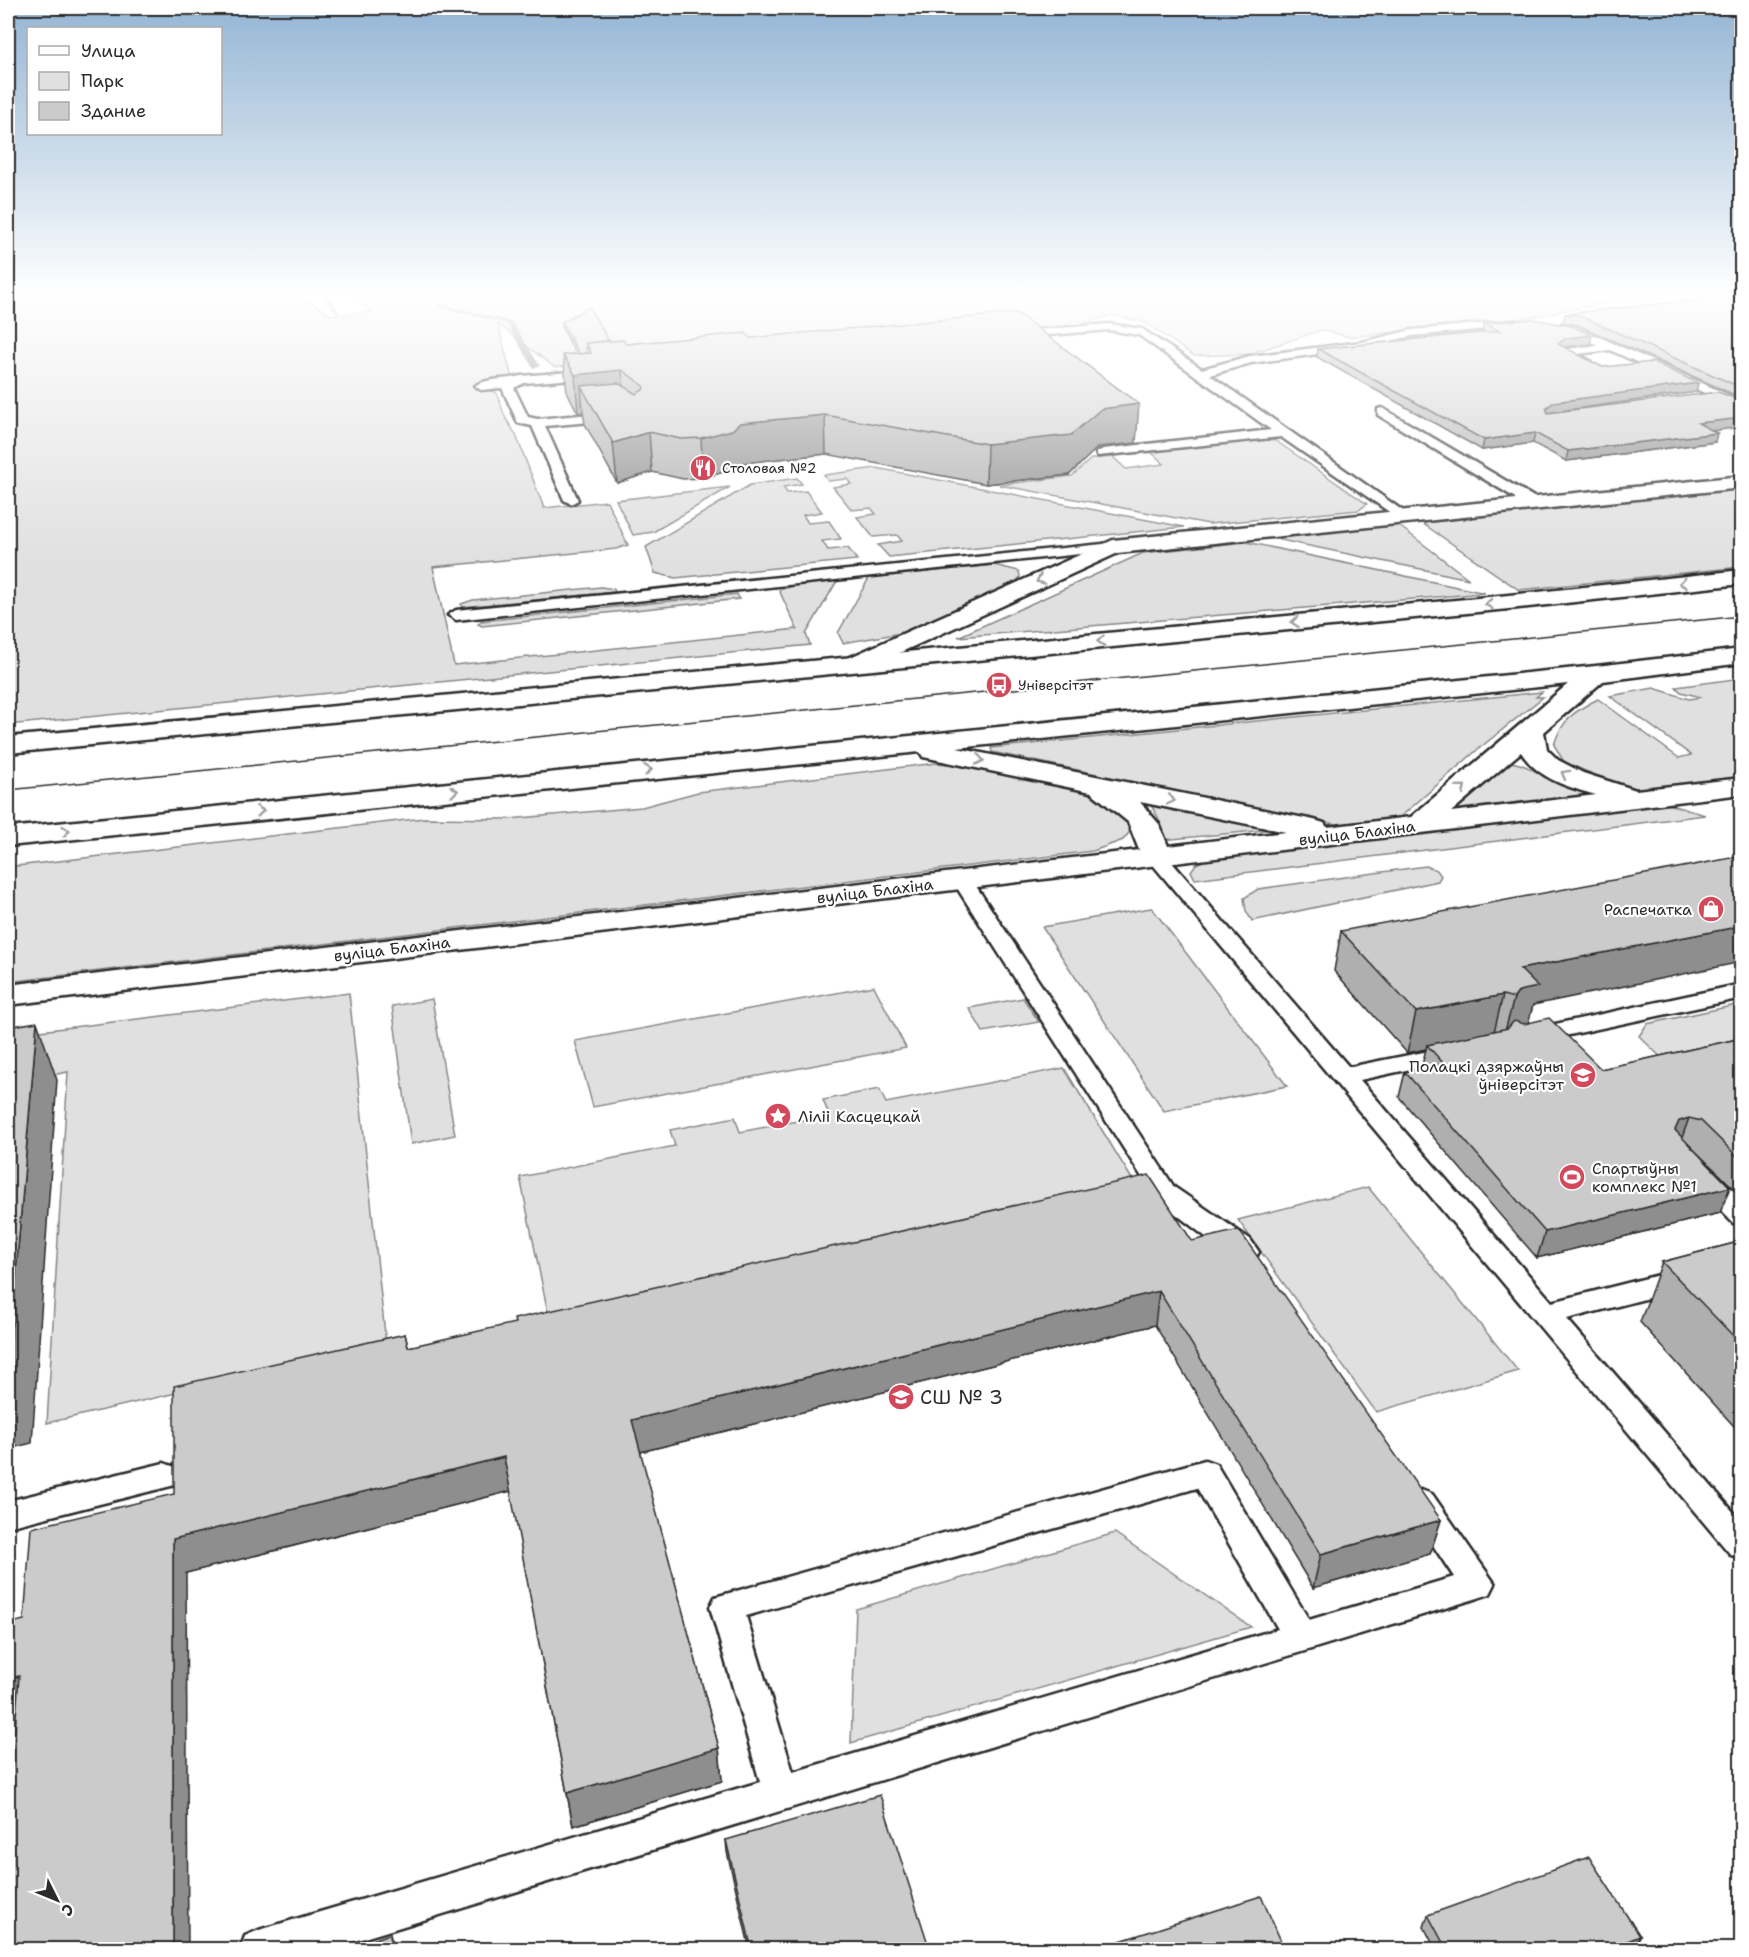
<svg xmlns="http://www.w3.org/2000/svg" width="1749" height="1957" font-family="'Shantell Sans',sans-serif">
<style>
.green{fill:#e0e0e0;stroke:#868686;stroke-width:1.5}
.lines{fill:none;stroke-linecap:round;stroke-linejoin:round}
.stream{fill:#7e7e7e;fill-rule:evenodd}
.lane-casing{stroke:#2b2b2b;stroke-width:5}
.street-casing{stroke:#2b2b2b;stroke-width:5}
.secondary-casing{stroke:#2b2b2b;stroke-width:5}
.lane{fill:#fff;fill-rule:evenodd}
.street{fill:#fff;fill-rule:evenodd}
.secondary{fill:#fff;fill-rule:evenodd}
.tram{stroke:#2b2b2b;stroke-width:1.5}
.wall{fill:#afafaf;stroke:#2b2b2b;stroke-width:1.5}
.shaded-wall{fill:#8e8e8e;stroke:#2b2b2b;stroke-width:1.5}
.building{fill:#cbcbcb;stroke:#2b2b2b;stroke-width:1.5}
.oneway{stroke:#a0a0a0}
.labels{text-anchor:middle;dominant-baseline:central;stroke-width:4.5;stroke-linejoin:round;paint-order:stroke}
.far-poi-label{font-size:14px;fill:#2b2b2b;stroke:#fff;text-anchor:start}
.street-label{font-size:16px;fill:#2b2b2b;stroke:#fff}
.poi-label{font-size:16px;fill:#2b2b2b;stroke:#fff;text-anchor:end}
.near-poi-label{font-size:20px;fill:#2b2b2b;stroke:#fff;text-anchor:start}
</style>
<rect width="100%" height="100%" fill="#fff"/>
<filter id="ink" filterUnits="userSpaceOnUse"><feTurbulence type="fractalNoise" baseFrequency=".0167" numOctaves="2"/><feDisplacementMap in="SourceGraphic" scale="12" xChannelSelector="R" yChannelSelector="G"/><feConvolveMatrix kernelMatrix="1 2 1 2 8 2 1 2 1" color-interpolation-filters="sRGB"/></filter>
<g filter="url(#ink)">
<g class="green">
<path d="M8 292H296L331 315 371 312 354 298 353 292H1663L1531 317 1349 337 1322 330 1249 354 1194 356 1144 322 1112 315 1039 337 554 367 498 324 512 378 487 380 481 384 483 388 497 393 505 417 516 435 544 508 607 501 628 545 616 549 433 567 454 665 797 629 779 590 797 585 837 581 806 634 810 645 8 725Z"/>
<path d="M1260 439 1276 441 1367 504 1359 510 1209 524 999 485 1072 476 1091 459 1113 457 1126 469 1164 464 1150 451Z"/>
<path d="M876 468 1184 527 889 557 878 545 902 541 897 535 873 537 857 517 876 514 871 508 852 510 833 487 851 484 847 479 828 481 824 475Z"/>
<path d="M797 478 802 484 783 487 787 493 806 491 822 512 803 515 808 523 829 521 841 539 822 541 828 550 848 548 857 560 675 578 655 573 646 547 750 485Z"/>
<path d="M730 487 653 532 633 535 616 500Z"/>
<path d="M1741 489V567L1519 590 1422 523Z"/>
<path d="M1398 525 1469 579 1271 538Z"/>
<path d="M1246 542 1485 593 958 637 1143 553Z"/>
<path d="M994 565 1019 571 1020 577 1016 582 907 632 843 643 838 633 869 578Z"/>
<path d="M601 587 614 589 615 592 462 607 461 604 473 600Z"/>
<path d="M737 594 739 599 482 626 478 624 481 621Z"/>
<path d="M1741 678V781L1656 790 1623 787 1564 762 1554 745C1561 720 1576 710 1598 699L1679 758 1691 755 1610 696 1654 688 1689 699 1701 697 1681 692 1676 687Z"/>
<path d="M1542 692 1536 697H1543L1476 751 1398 819 1344 826 992 752 991 748Z"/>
<path d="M1505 762C1526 761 1543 778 1562 786 1575 792 1590 794 1604 797L1447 815Z"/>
<path d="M937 763C978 766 1089 784 1119 810 1124 814 1128 822 1133 828L1123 840 1093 851 8 982V867L424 818 509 819 642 807 698 792Z"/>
<path d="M1149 802 1276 829 1162 840 1158 817Z"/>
<path d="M1664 803 1705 815 1195 879 1191 871 1196 864 1205 860Z"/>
<path d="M1426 866 1437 870 1441 876 1438 881 1252 921 1246 911 1244 898 1258 889Z"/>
<path d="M1151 908H1152L1287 1086 1164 1111 1042 927Z"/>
<path d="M874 986 906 1048 593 1107 575 1041Z"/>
<path d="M349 993 386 1344 47 1423 68 1072 8 1083V1035Z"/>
<path d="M1023 998 1039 1022 983 1032 969 1008Z"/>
<path d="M432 999 455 1135 411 1144 392 1006Z"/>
<path d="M1741 1004V1059L1674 1070 1639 1036 1647 1024Z"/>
<path d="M1064 1068 1135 1184 549 1318 520 1177 675 1146 670 1130 735 1117 740 1132 829 1115 823 1100 879 1089 886 1103Z"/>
<path d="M1368 1187 1518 1371 1376 1412 1238 1220Z"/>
<path d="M1115 1533 1251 1627 851 1743 856 1609Z"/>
</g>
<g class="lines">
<g class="stream">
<path d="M314 292 327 294 340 313H336L323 296Z"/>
<path d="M438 303 512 322 540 366 533 368 507 324 436 306Z"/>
</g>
<defs>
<g id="lane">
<path d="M1514 321 1518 322V326L1412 336 1362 348 1251 363 1210 375 1406 513 1408 516 1401 520 1281 437 1098 456 1096 453 1103 449 1271 430 1139 335 1109 330 1012 338 1006 335 1012 332 1109 324 1142 329 1202 369 1250 356 1362 342 1412 330Z"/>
<path d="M1562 324 1577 327 1742 401V410L1610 350 1578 354 1590 361 1584 365 1560 354V350L1598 345 1558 329 1556 327Z"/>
<path d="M594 370 600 374 598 377 524 383 514 388 528 417 537 419 613 412 619 416 613 420 545 426 578 500 571 504 564 500 532 426 518 423 502 388 481 390 475 386C485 378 508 380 521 376Z"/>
<path d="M1382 408 1537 499 1539 502 1532 506 1527 505 1378 415V409Z"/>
<path d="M1113 543 1118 544 1120 547 1118 550 456 620 448 615 456 610Z"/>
<path d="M1156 850 1163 852 1349 1067 1454 1046 1462 1048 1466 1053 1462 1058 1360 1080 1552 1302 1742 1254V1274L1567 1319 1742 1522V1558L1731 1555 1149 860 1146 856 1149 852Z"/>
<path d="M962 874 969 876 972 880 1174 1187 1250 1239 1259 1252 1255 1259 1245 1262 1235 1259 1156 1199 952 880 955 876Z"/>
<path d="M1742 984V998L1532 1043 1524 1041 1520 1036 1524 1031 1532 1029Z"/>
<path d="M1705 1169 1714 1172 1742 1199V1225L1733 1223 1696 1184 1692 1178 1696 1172Z"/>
<path d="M1205 1460 1216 1464 1309 1620 1454 1577 1405 1503 1410 1494 1421 1490 1432 1494 1495 1584 1490 1594 1478 1598 325 1950H240L245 1936 259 1930 760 1782 710 1607 715 1597ZM1197 1488 1278 1629 793 1772 746 1616Z"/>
<path d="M164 1463 175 1467 180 1476 175 1485 8 1527V1501Z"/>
</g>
<path id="street" d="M1742 476V488L1118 553 864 669 855 671 846 669 843 664 846 659 1113 540Z"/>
<g id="secondary">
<path d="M1742 570V584L1509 609 8 753V737L1509 595Z"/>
<path d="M1742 649V663L1603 681 1544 732 1547 749 1558 760 1583 773 1636 790 1742 778V794L8 1005V985L1139 850 1128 822 1091 792 933 759 923 757 920 752 8 846V828L1596 666ZM1568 684 1411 817 1327 827 1324 823 1314 820 957 748ZM1521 752C1537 778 1567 787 1596 795L1451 812ZM1140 802 1286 832 1168 846 1159 824Z"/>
</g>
</defs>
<use href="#lane" class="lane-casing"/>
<use href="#street" class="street-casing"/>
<use href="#secondary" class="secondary-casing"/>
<use href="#lane" class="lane"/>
<use href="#street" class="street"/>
<use href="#secondary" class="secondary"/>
<path class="tram" d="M8 790 1742 616"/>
</g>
<g class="wall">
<path d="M1742 295V398L1578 325 1563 322 1565 314Z"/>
<path d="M562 322 609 341 626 344 750 338 1136 443 1098 447 1069 475 986 484 826 454 742 463 734 469 703 478 683 479 652 472 617 483 585 424 583 412 578 413 567 392 563 355 576 354 562 328Z"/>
<path d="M1484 323 1590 344 1563 347 1602 367 1696 392 1552 412 1550 413 1713 431 1715 442 1566 461 1533 443 1482 450 1317 357 1318 349 1484 332H1483Z"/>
<path d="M1341 931 1533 1005 1528 1023 1601 1069 1742 1038V1196L1690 1146 1720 1213 1537 1258 1399 1097 1405 1072 1421 1069 1426 1049 1407 1053 1334 971Z"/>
<path d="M1192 1241 1441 1520 1430 1554 1313 1588 1155 1325 640 1452 719 1748 722 1781 573 1826 511 1491 186 1573 24 1620 174 1494 405 1334 408 1347Z"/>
<path d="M1742 1241V1435L1640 1322 1662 1262Z"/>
<path d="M726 1840 930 1950H750L727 1852Z"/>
<path d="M1428 1915 1640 1936 1634 1948 1629 1950H1436L1424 1927Z"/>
</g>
<g class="shaded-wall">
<path d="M1592 335 1590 344 1564 347 1558 344 1566 338Z"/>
<path d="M622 370 625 408 581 386 583 412 578 413 575 375Z"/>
<path d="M1698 383 1696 392 1552 412 1544 417 1546 408 1554 402Z"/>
<path d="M1139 404 1136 443 1098 447 1069 475 986 484 987 444 1101 409Z"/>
<path d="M825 415 826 454 742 463 734 469 703 478 701 438 740 423Z"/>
<path d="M1742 418V427L1695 433 1698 423Z"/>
<path d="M649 432 652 472 617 483 613 443Z"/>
<path d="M1535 433 1533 443 1482 450 1484 440Z"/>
<path d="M1717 433 1715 442 1566 461 1568 451Z"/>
<path d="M1742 926V962L1533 1005 1527 1028 1503 1039 1514 998 1520 969Z"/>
<path d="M1503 995 1493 1036 1427 1045 1426 1049 1407 1053 1416 1012Z"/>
<path d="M37 1022 57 1080 32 1443 8 1449V1367Z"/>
<path d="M1689 1118 1680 1143 1675 1130 1679 1121Z"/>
<path d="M1730 1187 1720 1213 1537 1258 1545 1232Z"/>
<path d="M1159 1291 1155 1325 636 1453 632 1420Z"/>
<path d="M504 1457 511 1491 186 1573 188 1950H173V1539Z"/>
<path d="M1441 1520 1430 1554 1313 1588 1321 1554Z"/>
<path d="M19 1676 36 1709 8 1717V1679Z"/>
<path d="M719 1748 722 1781 573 1826 567 1793Z"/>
<path d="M390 1934 394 1950H391Z"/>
<path d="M1640 1936 1634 1948 1629 1950H1605Z"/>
</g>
<g class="building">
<path d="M1742 295V388L1580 316 1565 314Z"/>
<path d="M589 307 609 341 586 343 587 353 579 354 562 322Z"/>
<path d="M1017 313 1139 404 1101 409 1071 435 987 444 825 415 740 423 732 430 701 438 681 439 649 432 613 443 581 386 618 383 636 394 643 390 644 386 622 370 575 375 563 355 591 353 586 343 623 340 626 344 746 333 750 338Z"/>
<path d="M1533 319 1571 326 1592 335 1566 338 1558 344 1602 367 1653 362 1698 383 1554 402 1546 408 1548 413 1718 392 1742 401V418L1698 423 1717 433 1568 451 1535 433 1484 440 1318 349 1500 331 1484 323Z"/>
<path d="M1742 856V926L1520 969 1538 987 1519 991 1514 998 1503 995 1416 1012 1341 931Z"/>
<path d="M1549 1018 1601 1069 1742 1038V1161L1701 1121 1689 1118 1679 1121 1675 1130 1730 1187 1545 1232 1405 1072 1444 1064 1427 1045 1508 1028 1514 1021 1524 1024Z"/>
<path d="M37 1022 8 1367V1027Z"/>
<path d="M1149 1175 1192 1241 1239 1230 1441 1520 1321 1554 1159 1291 632 1420 719 1748 567 1793 504 1457 173 1539V1950H8V1827L19 1676 8 1679V1624L24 1620 31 1528 174 1494V1386L405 1334 408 1347 515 1323 514 1319Z"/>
<path d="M1742 1241V1345L1662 1262Z"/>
<path d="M880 1795 930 1950H752L726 1840Z"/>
<path d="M1589 1857 1640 1936 1605 1950H1447L1428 1915Z"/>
<path d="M1261 1896 1285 1950H1099L1098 1948Z"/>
<path d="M390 1934 391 1950H343Z"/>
</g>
<defs><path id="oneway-chevron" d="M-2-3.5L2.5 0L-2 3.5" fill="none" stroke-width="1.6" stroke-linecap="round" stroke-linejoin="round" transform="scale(1.5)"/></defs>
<g class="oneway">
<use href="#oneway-chevron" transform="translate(1040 580) rotate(156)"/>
<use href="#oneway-chevron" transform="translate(1683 583) rotate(174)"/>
<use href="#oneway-chevron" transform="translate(1489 604) rotate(175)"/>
<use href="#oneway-chevron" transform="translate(1295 622) rotate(175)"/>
<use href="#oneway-chevron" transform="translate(1101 641) rotate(175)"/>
<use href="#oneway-chevron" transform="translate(980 760) rotate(12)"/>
<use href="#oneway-chevron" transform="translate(648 770) rotate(-6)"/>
<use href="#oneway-chevron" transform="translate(1565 774) rotate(-151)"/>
<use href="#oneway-chevron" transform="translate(1462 788) rotate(-40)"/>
<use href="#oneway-chevron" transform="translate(454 791) rotate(-6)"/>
<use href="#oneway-chevron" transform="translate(1171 800) rotate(12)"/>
<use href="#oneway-chevron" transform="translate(260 811) rotate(-6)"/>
<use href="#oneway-chevron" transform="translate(66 831) rotate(-6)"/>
</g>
</g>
<linearGradient id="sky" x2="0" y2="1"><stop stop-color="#94b5d4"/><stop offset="0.52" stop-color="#fff"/><stop offset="1" stop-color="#fff" stop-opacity="0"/></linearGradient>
<rect width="1749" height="566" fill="url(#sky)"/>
<defs>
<symbol id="restaurant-disc" viewBox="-11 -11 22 22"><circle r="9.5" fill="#d1495b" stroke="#fff"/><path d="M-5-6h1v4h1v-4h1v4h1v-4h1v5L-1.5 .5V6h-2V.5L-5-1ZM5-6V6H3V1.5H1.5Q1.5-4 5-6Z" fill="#fff"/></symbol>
<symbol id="bus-disc" viewBox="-11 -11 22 22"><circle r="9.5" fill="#d1495b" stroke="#fff"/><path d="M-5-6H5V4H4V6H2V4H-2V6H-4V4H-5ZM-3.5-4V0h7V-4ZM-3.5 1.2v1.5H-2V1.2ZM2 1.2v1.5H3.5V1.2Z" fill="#fff"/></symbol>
<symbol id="shop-disc" viewBox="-11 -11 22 22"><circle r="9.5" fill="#d1495b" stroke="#fff"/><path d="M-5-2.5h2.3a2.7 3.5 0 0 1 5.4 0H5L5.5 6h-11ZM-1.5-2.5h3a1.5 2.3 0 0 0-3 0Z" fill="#fff"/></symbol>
<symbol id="university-disc" viewBox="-11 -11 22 22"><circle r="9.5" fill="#d1495b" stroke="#fff"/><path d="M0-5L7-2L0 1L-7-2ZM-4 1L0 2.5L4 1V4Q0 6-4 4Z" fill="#fff"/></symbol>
<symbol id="sight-disc" viewBox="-11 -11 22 22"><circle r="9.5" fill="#d1495b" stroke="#fff"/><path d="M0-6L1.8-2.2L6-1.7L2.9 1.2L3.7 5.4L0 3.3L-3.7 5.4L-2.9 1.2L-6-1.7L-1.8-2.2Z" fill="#fff"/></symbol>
<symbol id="stadium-disc" viewBox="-11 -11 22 22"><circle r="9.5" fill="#d1495b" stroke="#fff"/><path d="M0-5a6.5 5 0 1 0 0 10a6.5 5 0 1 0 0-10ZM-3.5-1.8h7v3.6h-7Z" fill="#fff"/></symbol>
<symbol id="school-disc" viewBox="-11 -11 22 22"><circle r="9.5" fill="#d1495b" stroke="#fff"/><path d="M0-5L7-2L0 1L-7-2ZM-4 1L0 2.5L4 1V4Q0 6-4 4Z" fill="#fff"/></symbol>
</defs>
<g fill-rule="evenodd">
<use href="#restaurant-disc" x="688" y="453" width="30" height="30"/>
<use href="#bus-disc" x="984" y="670" width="30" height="30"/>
<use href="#shop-disc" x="1696" y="894" width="30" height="30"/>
<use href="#university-disc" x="1568" y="1060" width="30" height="30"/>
<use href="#sight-disc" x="763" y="1101" width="30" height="30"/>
<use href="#stadium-disc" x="1557" y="1162" width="30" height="30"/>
<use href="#school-disc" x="886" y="1382" width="30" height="30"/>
</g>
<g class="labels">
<g class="far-poi-label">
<text x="722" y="468">Столовая №2</text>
<text x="1018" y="685">Універсітэт</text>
</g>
<g class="street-label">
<text transform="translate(1357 833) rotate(-7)">вуліца Блахіна</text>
<text transform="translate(875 891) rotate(-7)">вуліца Блахіна</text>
<text transform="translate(392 949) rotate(-7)">вуліца Блахіна</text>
</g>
<g class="poi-label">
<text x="1692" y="909">Распечатка</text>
<text x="1564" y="1066">Полацкі дзяржаўны<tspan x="1564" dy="18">ўніверсітэт</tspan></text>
<text x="798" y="1116" text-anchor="start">Ліліі Касцецкай</text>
<text x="1592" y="1168" text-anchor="start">Спартыўны<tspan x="1592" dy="18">комплекс №1</tspan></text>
</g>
<g class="near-poi-label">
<text x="920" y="1397">СШ № 3</text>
</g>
</g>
<rect width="1749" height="1957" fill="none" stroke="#fff" stroke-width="30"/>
<rect x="15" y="15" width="1719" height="1927" fill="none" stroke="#2b2b2b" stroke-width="2" filter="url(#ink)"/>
<rect x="27" y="27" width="195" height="108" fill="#ffffff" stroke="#aaaaaa" stroke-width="1.5"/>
<rect x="39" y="46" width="30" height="9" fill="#ffffff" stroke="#aaaaaa" stroke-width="1.5"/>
<text x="81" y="57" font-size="18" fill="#2b2b2b">Улица</text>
<rect x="39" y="72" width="30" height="18" fill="#e0e0e0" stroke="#aaaaaa" stroke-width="1.5"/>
<text x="81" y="87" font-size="18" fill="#2b2b2b">Парк</text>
<rect x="39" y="102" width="30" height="18" fill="#cbcbcb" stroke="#aaaaaa" stroke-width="1.5"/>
<text x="81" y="117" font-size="18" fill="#2b2b2b">Здание</text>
<g transform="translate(57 1900) rotate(133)" stroke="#ffffff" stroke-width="4.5" paint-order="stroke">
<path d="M0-4.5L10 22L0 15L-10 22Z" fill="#2b2b2b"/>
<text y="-9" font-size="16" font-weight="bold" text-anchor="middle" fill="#2b2b2b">С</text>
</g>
</svg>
